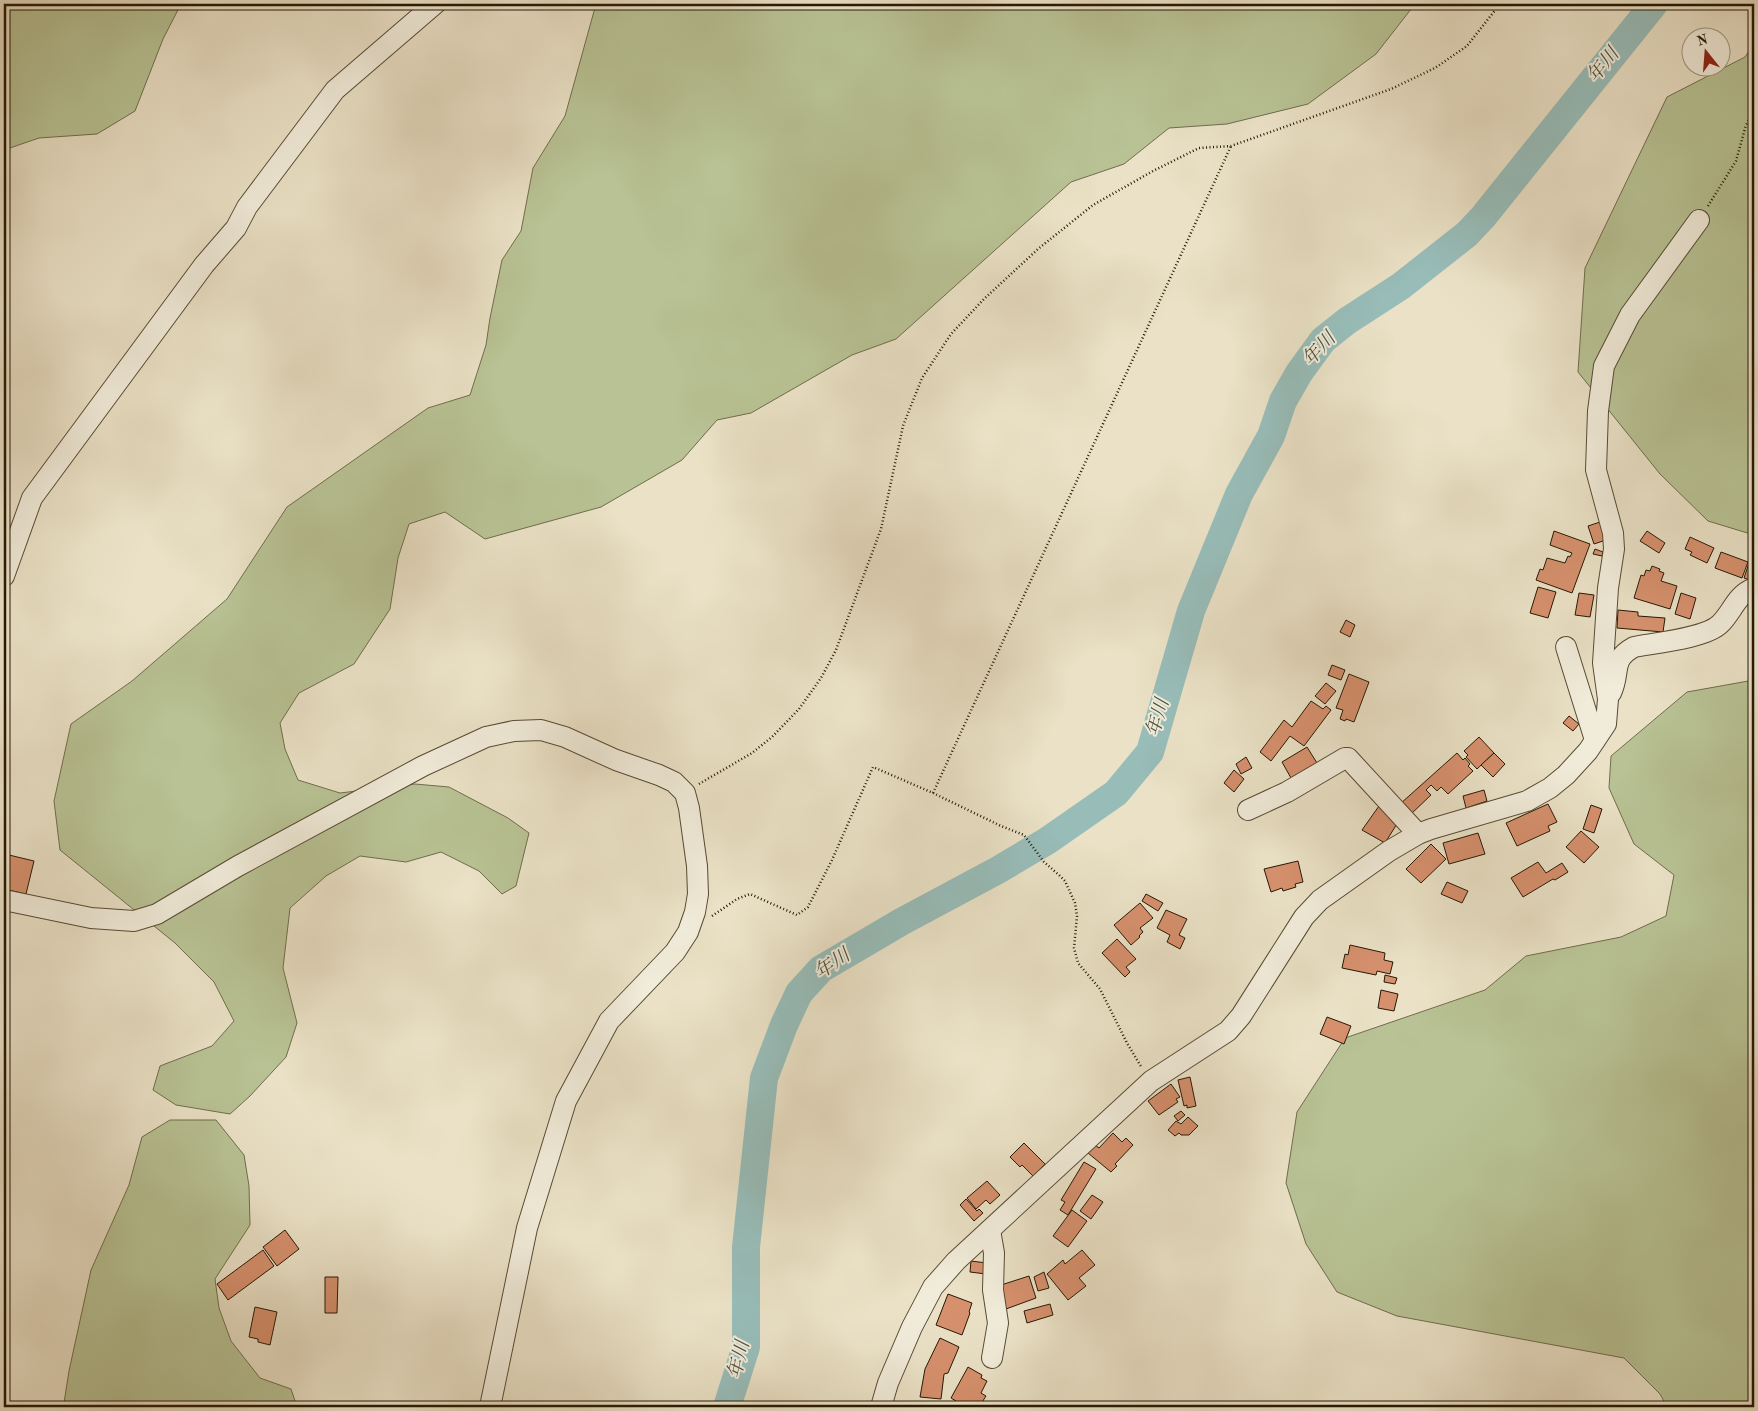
<svg xmlns="http://www.w3.org/2000/svg" width="1758" height="1411" font-family="'Old Standard TT','Noto Serif JP',serif">
<style>
.green{fill:#b8c294;stroke:#706d4c}
.lines{fill:none;stroke-linecap:round;stroke-linejoin:round}
.river{stroke:#98bdb9;stroke-width:28}
.building{fill:#d6906d;stroke:#271804}
.minor-casing{stroke:#584a34;stroke-width:22}
.path{stroke:#271804;stroke-width:2.5;stroke-dasharray:1 2.5;stroke-linecap:butt}
.minor{stroke:#f1ecda;stroke-width:20}
.labels{text-anchor:middle;dominant-baseline:central;stroke-width:4;stroke-linejoin:round;paint-order:stroke}
.water-label{font-size:19px;font-style:italic;fill:#4f5243;stroke:#f1ecda}
</style>
<rect width="100%" height="100%" fill="#eae1c6"/>
<filter id="stains"><feTurbulence type="fractalNoise" baseFrequency=".004" numOctaves="4"/><feColorMatrix values="0 0 0 0 .2 0 0 0 0 .09 0 0 0 0 .02 0 0 0 .5 -.17"/></filter>
<radialGradient id="worn" r=".72"><stop offset=".6" stop-color="#630" stop-opacity="0"/><stop offset="1" stop-color="#630" stop-opacity=".3"/></radialGradient>
<g class="green">
<path d="M4 4H181L163 39 135 111 97 134 39 138 4 150Z"/>
<path d="M596 4H1415L1376 54 1308 104 1227 124 1169 128 1124 164 1071 182 896 339 852 355 751 413 717 420 682 460 601 507 485 539 445 512 409 524 398 558 390 609 354 664 299 693 280 723 285 749 298 780 340 793 415 784 449 787 508 818 529 833 516 886 502 894 479 871 441 852 406 862 360 856 326 876 290 908 283 968 297 1023 286 1057 250 1096 230 1114 176 1105 153 1090 160 1066 212 1046 234 1021 214 982 175 943 60 850 54 801 71 724 132 681 227 599 287 507 428 408 470 395 486 345 490 318 502 260 521 231 533 168 565 116Z"/>
<path d="M1754 44V535L1708 521 1660 474 1578 372 1585 268 1667 97 1745 57Z"/>
<path d="M1754 680V1407H1667L1660 1394 1624 1358 1397 1316 1337 1292 1306 1244 1286 1183 1297 1112 1345 1038 1485 990 1526 956 1621 937 1666 916 1674 875 1634 844 1609 788 1611 756 1687 692Z"/>
<path d="M170 1120H216L244 1155 249 1186 250 1225 215 1279 219 1308 231 1341 260 1378 291 1389 297 1407H65L64 1403 69 1371 91 1270 129 1185 142 1137Z"/>
</g>
<g class="lines">
<path class="river" d="M727 1407 746 1347V1247L764 1078 784 1025 799 993 821 969 901 922 998 870 1047 841 1116 793 1150 752 1191 611 1239 494 1271 436 1283 401 1299 373 1323 340 1347 321 1401 286 1467 234 1483 217 1654 4"/>
</g>
<g class="building">
<path d="M1600 522 1606 540 1594 544 1588 526Z"/>
<path d="M1554 531 1590 544 1572 593 1536 580 1540 569 1543 570 1547 558 1565 563 1568 556 1570 557 1572 553 1550 545Z"/>
<path d="M1647 531 1665 543 1659 553 1640 541Z"/>
<path d="M1690 537 1714 548 1707 563 1690 555 1692 552 1685 549Z"/>
<path d="M1595 549 1603 552 1602 556 1593 554Z"/>
<path d="M1721 552 1748 562 1742 578 1715 568Z"/>
<path d="M1750 560 1754 562V576L1752 581 1744 578Z"/>
<path d="M1652 566 1660 569 1659 571 1664 573 1661 581 1677 586 1670 609 1634 598 1641 575 1644 576 1646 570 1650 571Z"/>
<path d="M1538 587 1556 592 1548 618 1530 613Z"/>
<path d="M1579 593 1594 595 1590 617 1575 615Z"/>
<path d="M1681 593 1696 598 1690 619 1675 614Z"/>
<path d="M1618 610 1638 612V616L1665 618 1663 632 1617 628Z"/>
<path d="M1346 620 1355 625 1350 637 1340 632Z"/>
<path d="M1332 665 1345 670 1341 680 1328 675Z"/>
<path d="M1349 674 1369 682 1354 722 1346 719 1345 721 1340 719 1343 710 1336 708Z"/>
<path d="M1326 683 1336 691 1325 704 1315 696Z"/>
<path d="M1311 701 1323 709 1326 706 1331 710 1304 746 1290 736 1271 761 1260 752 1284 720 1292 727Z"/>
<path d="M1569 716 1579 724 1573 731 1563 723Z"/>
<path d="M1479 737 1494 753 1477 769 1466 757 1468 755 1464 751Z"/>
<path d="M1307 747 1317 763 1291 778 1282 762Z"/>
<path d="M1457 753 1463 760 1465 758 1470 764 1468 766 1473 771 1448 794 1441 787 1437 791 1431 785 1426 790 1431 795 1410 815 1400 804Z"/>
<path d="M1494 753 1505 764 1493 777 1481 765Z"/>
<path d="M1246 757 1252 768 1241 774 1236 764Z"/>
<path d="M1234 770 1244 779 1234 792 1224 783Z"/>
<path d="M1484 790 1487 801 1466 808 1463 796Z"/>
<path d="M1548 804 1557 822 1548 826 1550 831 1517 846 1506 823Z"/>
<path d="M1591 805 1602 809 1594 833 1583 829Z"/>
<path d="M1379 806 1400 819 1385 843 1362 830Z"/>
<path d="M1581 831 1599 847 1584 863 1566 847Z"/>
<path d="M1478 833 1485 854 1449 864 1443 843Z"/>
<path d="M1431 844 1446 859 1421 883 1406 869Z"/>
<path d="M9 855 34 861 26 894 4 889V877Z"/>
<path d="M1298 861 1303 882 1295 884 1296 887 1283 891 1282 888 1271 892 1264 869Z"/>
<path d="M1538 862 1546 873 1562 863 1568 872 1555 880 1553 879 1523 897 1511 878Z"/>
<path d="M1447 882 1468 891 1462 903 1441 894Z"/>
<path d="M1146 894 1163 903 1158 911 1142 901Z"/>
<path d="M1140 903 1153 918 1140 928 1143 932 1139 936 1140 937 1131 945 1114 925Z"/>
<path d="M1166 910 1187 919 1179 935 1185 938 1180 949 1167 942 1170 935 1157 928Z"/>
<path d="M1117 939 1136 959 1126 967 1130 972 1125 977 1102 953Z"/>
<path d="M1350 945 1385 953 1384 960 1393 962 1390 974 1377 971 1376 975 1342 968 1345 954 1348 955Z"/>
<path d="M1385 975 1397 978 1395 984 1384 982Z"/>
<path d="M1381 990 1398 994 1394 1011 1378 1008Z"/>
<path d="M1327 1017 1351 1026 1344 1044 1320 1034Z"/>
<path d="M1190 1077 1196 1106 1187 1108V1105L1184 1106 1178 1080Z"/>
<path d="M1171 1084 1180 1097 1176 1099 1178 1102 1159 1115 1148 1101Z"/>
<path d="M1181 1111 1185 1115 1178 1121 1174 1116Z"/>
<path d="M1188 1117 1198 1126 1189 1135H1181L1179 1133 1175 1136 1168 1130 1176 1121 1181 1124Z"/>
<path d="M1113 1133 1122 1142 1126 1138 1133 1145 1115 1164 1117 1166 1111 1172 1088 1153 1095 1145 1099 1148Z"/>
<path d="M1024 1143 1045 1164 1033 1176 1022 1165 1020 1167 1010 1157Z"/>
<path d="M1084 1162 1096 1169 1068 1215 1060 1210 1065 1202 1061 1200Z"/>
<path d="M987 1181 1000 1195 990 1204 986 1200 976 1209 967 1198Z"/>
<path d="M1092 1195 1103 1202 1091 1219 1080 1211Z"/>
<path d="M966 1199 977 1211 979 1209 983 1213 974 1221 960 1205Z"/>
<path d="M1072 1210 1087 1221 1068 1247 1053 1236Z"/>
<path d="M285 1230 299 1249 277 1266 263 1247Z"/>
<path d="M263 1250 274 1266 228 1300 217 1284Z"/>
<path d="M1082 1250 1095 1265 1079 1278 1086 1286 1068 1300 1047 1274 1063 1260 1065 1264Z"/>
<path d="M971 1261 987 1263 986 1274 970 1272Z"/>
<path d="M1044 1272 1049 1288 1038 1291 1034 1277Z"/>
<path d="M1029 1276 1036 1298 1006 1309 998 1286Z"/>
<path d="M325 1277H338L337 1313H325Z"/>
<path d="M948 1294 972 1303 969 1312 970 1313 962 1335 936 1325Z"/>
<path d="M1050 1304 1053 1315 1027 1323 1024 1311Z"/>
<path d="M255 1307 277 1312 270 1345 258 1342V1339L249 1337Z"/>
<path d="M940 1338 959 1347 948 1373 944 1374 941 1399 920 1397 925 1369Z"/>
<path d="M968 1367 982 1375 981 1378 987 1381 981 1393 986 1396 979 1407H956L953 1405 956 1401 951 1398Z"/>
</g>
<g class="lines">
<defs>
<g id="minor">
<path d="M4 576 32 498 204 265 236 228 247 207 335 90 435 4"/>
<path d="M1566 647 1595 740"/>
<path d="M1611 693C1621 672 1610 660 1634 647 1655 643 1706 638 1720 624 1734 610 1735 596 1754 588"/>
<path d="M1248 810 1287 792 1345 758H1348L1418 834"/>
<path d="M4 900 91 918 134 921 157 914 238 866 423 766 486 737 514 731 541 730 565 737 616 760 659 775 674 782 685 793 689 808 697 866 698 894 695 912 688 932 675 952 609 1021 566 1101 527 1228 490 1407"/>
<path d="M990 1230 994 1253 993 1290 998 1323 992 1358"/>
<path d="M881 1407 888 1383 912 1327 933 1287 956 1261 1151 1081 1228 1031 1241 1016 1304 917 1320 900 1389 851 1418 834 1431 829 1527 801 1550 788 1566 775 1588 751 1606 724 1608 699 1603 663 1608 588 1614 549 1613 533 1596 470 1598 411 1604 366 1630 315 1699 220"/>
</g>
</defs>
<use href="#minor" class="minor-casing"/>
<g class="path">
<path d="M1708 206 1736 161 1746 125 1754 112"/>
<path d="M699 784 752 753 772 737 799 709 821 678 836 650 881 529 903 426 922 378 951 334 984 299 1038 249 1093 205 1153 171 1199 148 1231 146 1391 89 1435 68 1467 46 1500 4"/>
<path d="M933 793 1231 146"/>
<path d="M712 916 737 899 750 894 797 915 808 907 832 860 873 767 933 793 1001 826 1024 835 1044 862 1059 875 1065 881 1075 903 1077 916 1074 948 1078 963 1100 989 1127 1043 1142 1068"/>
</g>
<use href="#minor" class="minor"/>
</g>
<g class="labels">
<g class="water-label">
<text transform="translate(1604 66) rotate(-51)">年川</text>
<text transform="translate(1320 350) rotate(-47)">年川</text>
<text transform="translate(1159 718) rotate(-74)">年川</text>
<text transform="translate(833 965) rotate(-35)">年川</text>
<text transform="translate(740 1360) rotate(-77)">年川</text>
</g>
</g>
<rect width="1758" height="1411" fill="none" stroke="#eae1c6" stroke-width="20"/>
<rect x="5" y="5" width="1748" height="1401" fill="none" stroke="#271804" stroke-width="2.5"/>
<rect x="10" y="10" width="1738" height="1391" fill="none" stroke="#271804"/>
<g transform="translate(1706 52) rotate(343)"><circle r="24" fill="#f1ecda" stroke="#a09784"/>
<path d="M0-4L9 19L0 12L-9 19Z" fill="#8f2418"/>
<text y="-8" font-size="14" font-weight="bold" text-anchor="middle" fill="#271804">N</text>
</g>
<rect width="100%" height="100%" filter="url(#stains)"/>
<rect width="100%" height="100%" fill="url(#worn)"/>
</svg>
